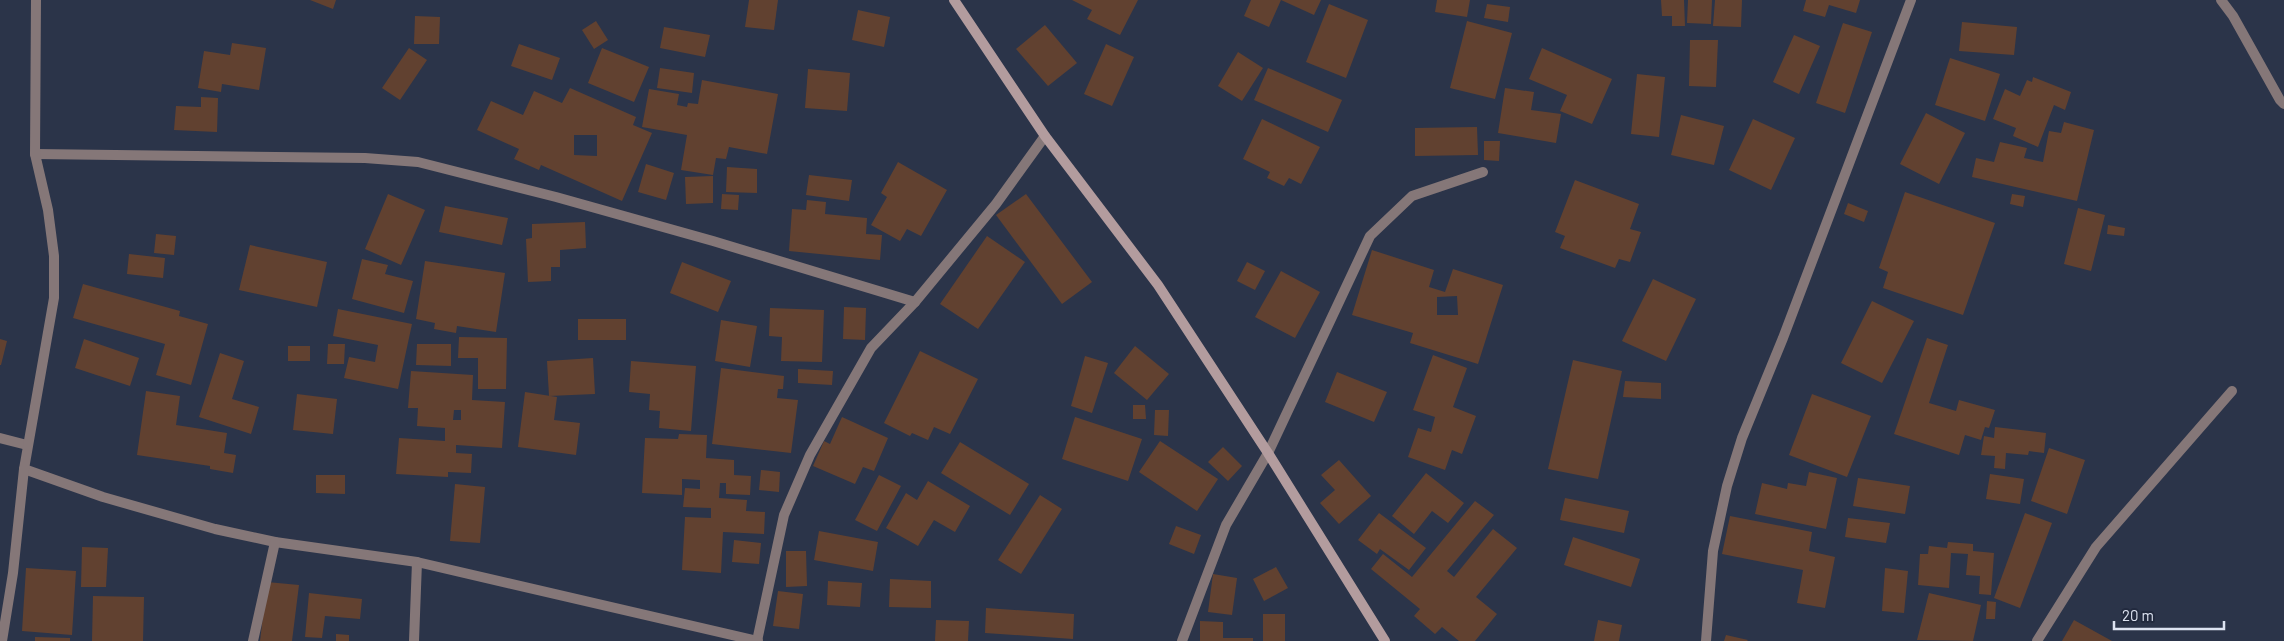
<svg xmlns="http://www.w3.org/2000/svg" width="2284" height="641" font-family="Barlow,sans-serif">
<style>
.building{fill:#614130;fill-rule:evenodd}
.lines{fill:none;stroke-linecap:round;stroke-linejoin:round}
.street{stroke:#857778;stroke-width:10}
.secondary{stroke:#b39c9e;stroke-width:10}
</style>
<rect width="100%" height="100%" fill="#2b3449"/>
<g class="building">
<path d="M310 0H336L333 9Z"/>
<path d="M749 0H778L774 30 745 27Z"/>
<path d="M1072 0H1138L1120 35 1087 19 1092 10Z"/>
<path d="M1251 0H1321L1314 15 1281 0 1269 27 1244 16Z"/>
<path d="M1437 0H1470L1467 17 1435 12Z"/>
<path d="M1661 0H1684L1685 26H1672V16H1662Z"/>
<path d="M1688 0H1712L1711 24 1687 23Z"/>
<path d="M1715 0H1742L1741 27 1713 26Z"/>
<path d="M1806 0H1860L1856 13 1829 5 1825 17 1803 11Z"/>
<path d="M1329 4 1368 20 1346 78 1306 62Z"/>
<path d="M1487 4 1510 7 1508 22 1484 18Z"/>
<path d="M858 10 890 17 884 47 852 40Z"/>
<path d="M415 16 440 17 439 44H414Z"/>
<path d="M596 21 608 40 594 49 582 30Z"/>
<path d="M1467 21 1512 33 1495 99 1450 88Z"/>
<path d="M1962 22 2017 27 2014 55 1959 51Z"/>
<path d="M1843 23 1872 32 1845 113 1816 103Z"/>
<path d="M1045 25 1077 63 1048 86 1016 49Z"/>
<path d="M664 27 710 35 705 57 660 48Z"/>
<path d="M1794 35 1820 46 1799 94 1773 82Z"/>
<path d="M1690 40H1718L1716 87 1689 86Z"/>
<path d="M232 43 266 48 259 90 222 84 221 92 198 88 204 51 230 55Z"/>
<path d="M519 44 560 58 552 80 511 66Z"/>
<path d="M1106 44 1134 57 1112 106 1084 94Z"/>
<path d="M409 48 427 60 400 100 382 88Z"/>
<path d="M602 48 649 67 634 102 588 83Z"/>
<path d="M1542 48 1612 79 1592 124 1560 111 1567 95 1529 79Z"/>
<path d="M1238 52 1263 68 1242 101 1218 86Z"/>
<path d="M1950 58 2000 74 1985 121 1935 105Z"/>
<path d="M660 68 694 73 692 93 657 88Z"/>
<path d="M1268 68 1342 100 1328 132 1254 100Z"/>
<path d="M808 69 850 73 847 111 805 108Z"/>
<path d="M1637 74 1665 77 1659 137 1631 134Z"/>
<path d="M2033 77 2071 92 2065 110 2054 105 2038 147 2013 136 2016 128 1993 119 2005 89 2020 96 2027 80 2032 82Z"/>
<path d="M702 80 778 94 767 154 729 147 726 159 716 158 713 175 681 170 687 135 642 127 649 89 679 94 677 105 687 107 688 103 698 104Z"/>
<path d="M570 88 636 117 633 125 652 133 622 201 541 165 539 170 514 159 519 149 477 130 491 101 523 115 534 91 562 103ZM574 135H597V156L574 155Z"/>
<path d="M1505 88 1534 92 1531 110 1561 114 1556 143 1498 133Z"/>
<path d="M201 97 218 98 217 132 174 130 176 106 201 107Z"/>
<path d="M1926 113 1965 133 1939 184 1900 164Z"/>
<path d="M1681 115 1724 126 1714 165 1671 155Z"/>
<path d="M1262 119 1320 147 1301 184 1289 178 1284 186 1267 178 1270 172 1243 159Z"/>
<path d="M1753 119 1795 138 1771 190 1729 170Z"/>
<path d="M2064 122 2094 130 2077 201 1972 177 1976 158 1994 162 2000 142 2027 148 2024 158 2043 162 2049 131 2061 133Z"/>
<path d="M1477 127 1478 155 1415 156V128Z"/>
<path d="M1484 141H1500L1499 161 1484 160Z"/>
<path d="M898 162 947 190 921 236 907 229 900 241 871 225 887 197 881 193Z"/>
<path d="M646 164 674 173 666 200 638 192Z"/>
<path d="M727 167 757 169V193L726 192Z"/>
<path d="M809 175 852 180 849 201 806 195Z"/>
<path d="M713 176V203L686 204 685 177Z"/>
<path d="M1575 180 1639 204 1630 229 1641 232 1630 262 1619 259 1615 268 1560 248 1565 236 1555 232Z"/>
<path d="M1905 192 1995 223 1963 315 1883 288 1888 272 1879 268Z"/>
<path d="M388 194 425 210 401 265 365 249Z"/>
<path d="M722 194 739 195 738 210 721 209Z"/>
<path d="M1026 194 1092 282 1062 304 996 215Z"/>
<path d="M2012 194 2025 196 2023 207 2010 204Z"/>
<path d="M807 200 826 202 825 214 867 218 866 234 882 235 880 260 789 251 792 209 806 210Z"/>
<path d="M1848 203 1868 211 1864 222 1844 214Z"/>
<path d="M445 206 508 218 502 245 439 232Z"/>
<path d="M2078 208 2105 215 2091 271 2064 264Z"/>
<path d="M585 222 586 248 560 250V267H551V281L528 282 526 239 532 238V224Z"/>
<path d="M2108 225 2125 228 2124 236 2107 234Z"/>
<path d="M156 234 176 236 174 255 154 253Z"/>
<path d="M987 236 1025 262 978 329 940 304Z"/>
<path d="M250 245 327 262 317 307 239 290Z"/>
<path d="M1372 250 1434 270 1429 287 1445 292 1453 269 1503 285 1478 364 1410 343 1413 333 1352 315ZM1457 296 1458 315H1437V297Z"/>
<path d="M129 254 165 258 163 278 127 274Z"/>
<path d="M362 259 388 265 385 274 413 281 404 313 352 299Z"/>
<path d="M425 261 505 273 496 332 457 326 456 333 434 329 435 323 416 319Z"/>
<path d="M682 262 731 281 718 312 670 293Z"/>
<path d="M1247 262 1265 271 1255 290 1237 281Z"/>
<path d="M1281 271 1320 292 1295 338 1255 317Z"/>
<path d="M1653 279 1696 299 1666 361 1622 341Z"/>
<path d="M83 284 180 311 179 316 208 324 191 385 156 375 165 344 73 318Z"/>
<path d="M1872 301 1914 321 1882 383 1841 363Z"/>
<path d="M844 307 866 308 865 340 843 339Z"/>
<path d="M770 308 824 310 822 362 781 361 782 337 769 336Z"/>
<path d="M338 309 412 324 398 389 344 378 349 357 375 362 378 345 333 336Z"/>
<rect x="578" y="319" width="48" height="21"/>
<path d="M721 320 757 326 750 367 715 361Z"/>
<path d="M459 337 507 338 506 389H478V358H458Z"/>
<path d="M1927 338 1948 345 1929 403 1956 411 1959 400 1995 410 1989 428 1985 427 1981 440 1965 435 1959 455 1894 434Z"/>
<path d="M0 339 7 341 1 365H0Z"/>
<path d="M84 339 139 358 130 386 75 368Z"/>
<path d="M328 344H345L344 364H327Z"/>
<path d="M417 344H451V366L416 365Z"/>
<rect x="288" y="346" width="22" height="15"/>
<path d="M1135 346 1169 374 1147 400 1114 373Z"/>
<path d="M920 351 978 379 950 434 934 427 928 440 912 433 910 436 884 423Z"/>
<path d="M220 353 244 361 232 399 259 407 251 434 199 417Z"/>
<path d="M1433 355 1467 368 1453 407 1476 416 1462 454 1452 450 1445 470 1408 457 1418 428 1431 432 1435 417 1413 410Z"/>
<path d="M1085 356 1108 363 1092 413 1071 406Z"/>
<path d="M593 358 595 394 549 396 547 361Z"/>
<path d="M1573 360 1622 371 1598 479 1548 469Z"/>
<path d="M631 361 696 366 691 431 659 428 660 411 649 410 650 394 629 392Z"/>
<path d="M721 368 784 376 783 389H778L777 398 798 400 791 453 712 444Z"/>
<path d="M798 369 833 371 832 385 798 383Z"/>
<path d="M411 371 473 375 472 400 505 402 502 448 456 445V453L472 454 471 473 448 472V477L396 474 399 438 445 441V428L417 426 418 408H408ZM454 410H461V420H453Z"/>
<path d="M1337 372 1387 392 1374 422 1325 402Z"/>
<path d="M1625 381 1661 383V399L1623 397Z"/>
<path d="M146 391 180 396 176 425 227 433 224 453 236 455 233 473 210 469V466L137 455Z"/>
<path d="M525 392 557 397 554 420 580 423 576 455 518 447Z"/>
<path d="M297 394 337 399 333 434 293 430Z"/>
<path d="M1812 394 1871 416 1847 477 1789 455Z"/>
<path d="M1133 405H1145L1146 419H1133Z"/>
<path d="M1155 410H1169L1168 436 1154 435Z"/>
<path d="M842 417 888 438 874 471 863 467 855 484 813 466 824 441 830 444Z"/>
<path d="M1075 417 1142 439 1128 481 1062 459Z"/>
<path d="M1995 427 2046 433 2044 453 2029 451 2028 455 2006 453 2005 469 1994 468 1995 456 1981 455 1984 436 1994 438Z"/>
<path d="M679 434 707 435 706 458 734 460V475L751 476 750 495 726 494V483H720L719 498 747 500 746 511 765 512 764 534 723 532 721 573 682 570 685 517 711 518V508L683 507 685 488 700 489V480L682 479V495L642 493 645 438 678 439Z"/>
<path d="M1160 441 1218 479 1197 511 1139 472Z"/>
<path d="M960 442 1029 484 1010 515 941 473Z"/>
<path d="M1223 447 1242 466 1228 481 1208 462Z"/>
<path d="M2049 448 2085 460 2067 514 2031 501Z"/>
<path d="M1339 460 1371 496 1339 524 1320 503 1335 490 1321 475Z"/>
<path d="M761 470 780 472 779 492 759 490Z"/>
<path d="M1809 472 1837 478 1826 529 1755 514 1762 483 1787 489 1788 483 1806 486Z"/>
<path d="M1426 473 1464 503 1448 523 1432 511 1414 534 1392 516Z"/>
<path d="M1990 474 2024 479 2020 504 1986 499Z"/>
<path d="M316 475H345V494L316 493Z"/>
<path d="M879 475 901 486 877 531 855 520Z"/>
<path d="M1858 478 1910 486 1905 514 1853 506Z"/>
<path d="M928 481 970 506 955 532 934 520 918 546 886 528 906 493 917 500Z"/>
<path d="M455 484 485 487 480 543 450 541Z"/>
<path d="M1040 495 1062 509 1021 574 998 560Z"/>
<path d="M1565 498 1629 511 1624 533 1560 520Z"/>
<path d="M1475 501 1494 515 1447 571 1454 577 1493 529 1517 548 1476 597 1497 614 1475 641H1459L1442 627 1435 634 1414 616 1420 609 1371 569 1383 554 1412 577Z"/>
<path d="M1379 513 1426 548 1409 570 1380 549 1377 554 1358 540Z"/>
<path d="M2025 513 2052 523 2020 608 1994 598Z"/>
<path d="M1730 516 1812 532 1809 551 1835 557 1825 608 1797 603 1803 570 1722 554Z"/>
<path d="M1848 518 1890 523 1886 543 1845 537Z"/>
<path d="M1176 526 1201 535 1194 554 1169 544Z"/>
<path d="M819 531 878 542 873 571 814 560Z"/>
<path d="M1573 537 1640 559 1631 587 1564 565Z"/>
<path d="M734 540 761 543 759 564 732 562Z"/>
<path d="M1948 542 1973 544V551L1994 553 1991 595 1979 594 1980 576 1966 575 1968 554 1951 553 1949 588 1918 585 1920 554H1928L1929 546 1947 548Z"/>
<path d="M82 547 108 548 106 587H81Z"/>
<path d="M786 551H806L807 586 786 587Z"/>
<path d="M1276 567 1288 588 1264 601 1253 579Z"/>
<path d="M26 568 76 571 72 635 22 631Z"/>
<path d="M1885 568 1908 571 1904 613 1882 611Z"/>
<path d="M1213 574 1237 578 1232 615 1208 612Z"/>
<path d="M890 579 931 581V608L889 607Z"/>
<path d="M828 581 862 583 860 607 827 605Z"/>
<path d="M267 582 299 585 292 641H260Z"/>
<path d="M778 591 803 594 799 629 773 626Z"/>
<path d="M309 593 362 599 360 619 325 616 322 638 305 637Z"/>
<path d="M1929 593 1981 605 1973 641 1917 640Z"/>
<path d="M93 596 144 597 143 641H92Z"/>
<path d="M1987 601 1996 602 1995 619H1986Z"/>
<path d="M986 608 1074 614 1073 639 985 633Z"/>
<rect x="1263" y="614" width="22" height="27"/>
<path d="M936 620 969 621 968 641H935Z"/>
<path d="M1598 620 1622 625 1619 641H1594Z"/>
<path d="M2074 620 2112 641H2062Z"/>
<path d="M1200 621 1223 622V638H1253V641H1200Z"/>
<path d="M336 634 349 635V641H336Z"/>
<path d="M1726 635 1748 640 1747 641H1724Z"/>
<path d="M35 637 70 638V641H35Z"/>
</g>
<g class="lines">
<g class="street">
<path d="M2221 0 2233 16 2280 100 2284 104"/>
<path d="M35 154 365 158 418 162 556 197 713 241 915 302"/>
<path d="M0 438 27 445"/>
<path d="M24 469 103 497 215 529 275 542 417 562 758 641"/>
<path d="M2 641 13 573 24 469 54 298V256L48 210 35 154 36 0"/>
<path d="M253 641 275 542"/>
<path d="M414 641 417 562"/>
<path d="M757 641 784 515 810 455 871 348 915 302 996 204 1045 136"/>
<path d="M1182 641 1226 525 1268 453 1370 236 1412 196 1483 172"/>
<path d="M1706 641 1713 551 1727 486 1742 438 1783 338 1911 0"/>
<path d="M2037 641 2096 547 2232 391"/>
</g>
<path class="secondary" d="M954 0 1045 136 1158 285 1268 453 1385 641"/>
</g>
<path d="M2114 621v8h110v-8" fill="none" stroke="#dde3f1" stroke-width="2.5"/>
<text x="2122" y="621" font-size="15" fill="#dde3f1" stroke="#222a3e" stroke-width="4" paint-order="stroke">20 m</text>
</svg>
